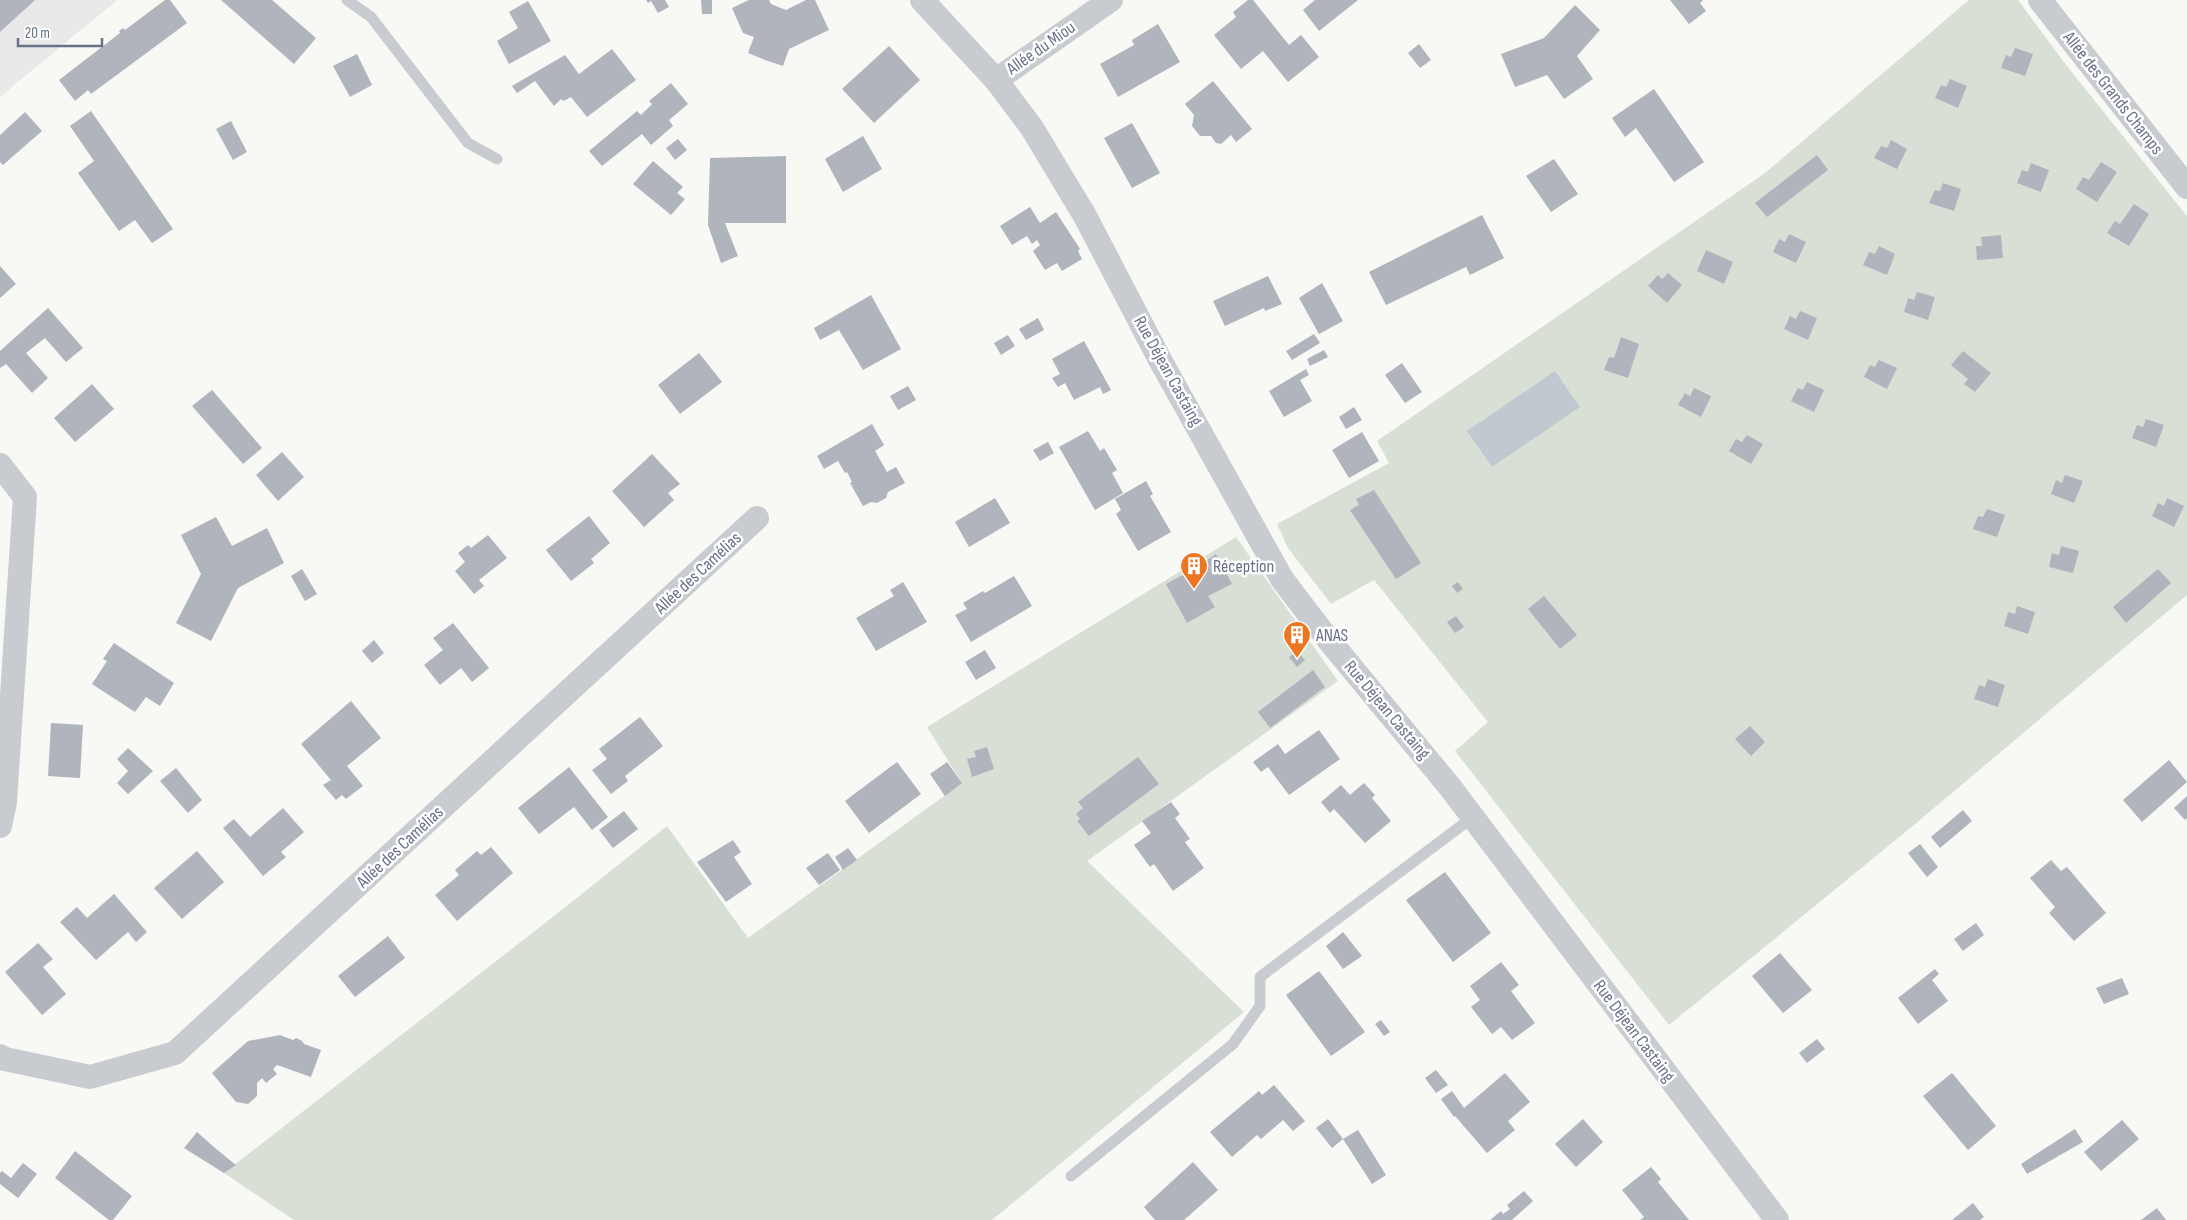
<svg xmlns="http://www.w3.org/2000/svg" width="2187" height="1220" font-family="'Sofia Sans Condensed',sans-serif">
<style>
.built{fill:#e9e9e9}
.green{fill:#d8e0d6}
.water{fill:#c1c9d0}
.building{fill:#afb4bd}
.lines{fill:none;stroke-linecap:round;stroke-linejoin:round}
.service{stroke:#c8cbcf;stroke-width:11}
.minor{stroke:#c8cbcf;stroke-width:24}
.labels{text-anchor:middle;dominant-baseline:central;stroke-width:5;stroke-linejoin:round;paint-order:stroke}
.street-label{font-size:18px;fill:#667288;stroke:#fff}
.poi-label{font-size:18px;fill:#667288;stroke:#fff;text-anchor:start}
</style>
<rect width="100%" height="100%" fill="#f8f8f5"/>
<path class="built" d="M0 0H117L0 97Z"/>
<g class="green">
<path d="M1969 0H2018L2063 61 2187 216V595L1914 825 1669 1025 1455 751 1488 722 1374 580 1331 604 1288 548 1277 524 1389 463 1377 441 1765 173Z"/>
<path d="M1236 537 1338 681 1087 861 1244 1012 992 1220H294L224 1173 563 909 667 826 748 938 962 783 927 727Z"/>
</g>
<path class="water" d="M1555 371 1580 407 1492 467 1467 431Z"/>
<g class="building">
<path d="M0 0H35L0 32Z"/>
<path d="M165 0H170L187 23 91 94 88 90 75 101 59 80 120 33 119 31 123 28 125 30Z"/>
<path d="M221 0H272L316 38 294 64Z"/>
<path d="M646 0H665L669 7 658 13 651 1 648 3Z"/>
<path d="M701 0H712V14H702Z"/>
<path d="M749 0H769L771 4 786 10 806 0H815L829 30 789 49 783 66 765 60 748 53 754 37 743 33 732 8Z"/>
<path d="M1248 0H1253L1289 45 1301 35 1319 57 1288 82 1263 51 1241 69 1214 35 1236 17 1233 12Z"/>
<path d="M1315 0H1358L1319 31 1303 10Z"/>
<path d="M1670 0H1703L1700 3 1706 11 1689 24Z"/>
<path d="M528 1 551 41 509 64 497 41 518 28 509 12Z"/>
<path d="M1575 5 1600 30 1577 56 1593 79 1564 99 1547 75 1515 87 1501 54 1544 38Z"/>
<path d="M1158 24 1180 62 1118 97 1100 64 1134 45 1132 40Z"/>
<path d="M1419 44 1431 60 1420 68 1408 53Z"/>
<path d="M889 46 920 80 874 123 842 89Z"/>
<path d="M2015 48 2033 54 2025 76 2001 68 2006 55 2011 57Z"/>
<path d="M612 49 636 80 587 117 571 97 563 101 561 99 554 106 535 81 517 93 512 86 565 55 579 74Z"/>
<path d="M357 54 372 85 350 97 333 66Z"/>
<path d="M1950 79 1967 86 1958 108 1935 98 1941 85 1946 87Z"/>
<path d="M1213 81 1252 129 1236 142 1231 135 1221 144 1216 143 1211 136H1200L1192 126 1194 115 1185 104Z"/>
<path d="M671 83 688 104 669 120 673 126 651 145 642 134 602 166 589 151 637 111 641 115 652 104 649 101Z"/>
<path d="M1654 89 1704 162 1674 182 1636 128 1625 137 1612 118Z"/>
<path d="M91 111 173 229 152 243 135 220 119 231 78 173 94 161 70 126Z"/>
<path d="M25 112 42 131 3 165 0 162V135Z"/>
<path d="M231 121 247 152 233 160 216 129Z"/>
<path d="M1132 123 1160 173 1132 188 1104 138Z"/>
<path d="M863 136 882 169 843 192 825 159Z"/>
<path d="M678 139 687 150 675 160 666 148Z"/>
<path d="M1891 140 1907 149 1897 169 1874 158 1881 146 1887 148Z"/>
<path d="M1817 155 1828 170 1767 217 1755 203Z"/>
<path d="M786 156V223H725L738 256 721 263 708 225 710 158Z"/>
<path d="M1554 159 1578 194 1551 212 1526 176Z"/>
<path d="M653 161 683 187 677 193 685 199 671 215 633 184Z"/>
<path d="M2101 162 2117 172 2097 202 2076 189 2083 177 2089 180Z"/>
<path d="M2031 163 2049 170 2041 192 2017 183 2022 170 2028 172Z"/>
<path d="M1943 183 1961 189 1954 211 1929 203 1935 190 1940 191Z"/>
<path d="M2134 204 2149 214 2129 246 2107 233 2115 221 2120 224Z"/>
<path d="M1030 207 1040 223 1056 212 1080 249 1078 251 1082 259 1062 271 1057 263 1045 270 1033 251 1040 245 1037 240 1032 244 1027 236 1012 245 1000 226Z"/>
<path d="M1482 215 1504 258 1470 275 1466 267 1386 305 1369 272Z"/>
<path d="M1789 234 1806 242 1796 263 1773 252 1779 239 1785 242Z"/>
<path d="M2001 235 2003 258 1977 260 1976 246H1982L1981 237Z"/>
<path d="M1879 246 1895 254 1887 275 1863 265 1869 252 1875 254Z"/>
<path d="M1706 250 1733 262 1724 284 1697 271Z"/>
<path d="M0 266 16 284 0 298Z"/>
<path d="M1668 273 1682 285 1667 303 1648 286 1658 275 1662 279Z"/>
<path d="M1268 276 1282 304 1265 311 1264 308 1225 326 1213 301Z"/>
<path d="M1322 283 1343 321 1319 334 1299 298Z"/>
<path d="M1917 292 1935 297 1928 320 1904 312 1908 298 1914 300Z"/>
<path d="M871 295 901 349 863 370 839 330 820 340 814 328Z"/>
<path d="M48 308 83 348 66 362 45 338 26 353 48 378 32 393 6 364 0 368V351Z"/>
<path d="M1800 311 1817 318 1808 340 1784 329 1790 316 1796 319Z"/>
<path d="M1038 318 1044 330 1026 340 1019 329Z"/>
<path d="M1314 334 1320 343 1292 360 1286 351Z"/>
<path d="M1008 335 1015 346 1001 355 994 343Z"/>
<path d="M1621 337 1639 344 1628 378 1604 370 1609 357 1614 358Z"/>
<path d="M1084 341 1111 390 1103 394 1100 387 1074 400 1065 383 1058 387 1052 378 1060 374 1052 359Z"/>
<path d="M1324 350 1328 357 1310 366 1307 359Z"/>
<path d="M1963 351 1991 373 1975 392 1964 384 1968 379 1951 365Z"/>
<path d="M699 353 722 382 680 414 658 385Z"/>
<path d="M1879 360 1897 368 1887 389 1864 377 1870 365 1875 367Z"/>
<path d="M1402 363 1422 392 1405 403 1385 375Z"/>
<path d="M1306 369 1309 375 1300 380 1312 401 1284 417 1269 391Z"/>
<path d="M1807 382 1824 390 1814 412 1791 401 1798 388 1803 390Z"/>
<path d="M92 384 114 409 75 442 54 418Z"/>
<path d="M908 386 916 400 898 410 890 396Z"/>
<path d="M1694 388 1711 396 1701 417 1678 405 1685 393 1690 396Z"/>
<path d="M212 390 262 448 243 464 192 406Z"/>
<path d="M1354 407 1362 420 1346 429 1339 417Z"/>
<path d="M2146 419 2164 425 2156 447 2132 438 2137 425 2143 427Z"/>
<path d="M872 424 884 445 875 451 887 472 896 467 905 483 888 492 886 498 877 503 871 502 863 506 850 483 852 482 847 472 845 473 838 461 824 469 817 456Z"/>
<path d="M1088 431 1100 451 1104 448 1117 470 1112 473 1123 493 1095 510 1059 447Z"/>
<path d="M1362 432 1379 461 1349 478 1332 450Z"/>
<path d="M1747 435 1763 444 1751 464 1729 451 1736 439 1742 442Z"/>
<path d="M1048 442 1054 453 1040 461 1033 450Z"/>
<path d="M282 452 304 477 278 501 256 475Z"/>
<path d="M652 454 680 484 668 493 674 500 644 527 612 491Z"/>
<path d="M2065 475 2083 481 2074 503 2051 494 2056 480 2062 483Z"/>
<path d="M1146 481 1153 494 1150 496 1171 532 1138 551 1116 514 1121 510 1115 499Z"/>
<path d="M1374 490 1421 563 1396 579 1350 510 1359 505 1356 499Z"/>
<path d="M995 498 1010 523 969 547 955 522Z"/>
<path d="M2167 498 2184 506 2174 527 2152 516 2158 503 2164 506Z"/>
<path d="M1987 509 2005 515 1997 537 1973 529 1978 516 1983 517Z"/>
<path d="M589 516 610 543 591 559 594 563 571 581 546 550Z"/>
<path d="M216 517 232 546 267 528 284 563 238 588 211 641 176 623 201 574 181 535Z"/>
<path d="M488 535 507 558 479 580 484 586 474 594 455 571 465 562 458 553 468 545 471 548Z"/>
<path d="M2061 546 2079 551 2073 573 2049 567 2052 553 2059 555Z"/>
<path d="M1216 554 1232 584 1208 596 1215 607 1187 623 1166 584 1194 569Z"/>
<path d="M302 569 317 594 305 601 291 576Z"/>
<path d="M2158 569 2171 583 2126 623 2113 607Z"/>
<path d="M1014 576 1032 606 971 642 955 615 967 609 963 603 983 591 985 593Z"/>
<path d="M903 582 927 622 876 651 856 618 894 596 890 590Z"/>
<path d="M1458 582 1463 589 1457 593 1452 586Z"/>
<path d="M1544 596 1577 635 1560 649 1528 609Z"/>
<path d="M2017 606 2035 612 2028 634 2004 626 2008 612 2015 614Z"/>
<path d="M1456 616 1464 627 1455 633 1447 622Z"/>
<path d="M453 623 489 668 472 682 461 668 440 685 424 665 443 650 433 638Z"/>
<path d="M374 640 384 653 372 663 362 651Z"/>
<path d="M114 643 174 683 160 706 146 697 135 712 92 684 107 661 103 659Z"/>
<path d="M985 650 996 668 976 680 965 662Z"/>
<path d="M1297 651 1305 660 1297 667 1289 657Z"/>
<path d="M1313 670 1325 687 1270 728 1258 712Z"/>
<path d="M1988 679 2005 685 1998 707 1974 699 1979 685 1985 687Z"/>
<path d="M351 701 381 738 347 766 363 786 346 799 342 795 336 800 323 785 331 780 301 744Z"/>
<path d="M640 717 663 746 625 776 628 781 611 794 592 770 607 759 599 749Z"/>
<path d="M51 723 83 725 80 778 48 776Z"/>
<path d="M1750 726 1765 742 1751 756 1735 739Z"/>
<path d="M1319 730 1340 759 1289 795 1268 767 1261 772 1253 762 1278 744 1285 754Z"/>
<path d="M987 747 994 769 972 777 967 759 976 757 974 751Z"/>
<path d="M128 748 153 771 128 794 117 783 128 771 117 759Z"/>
<path d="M1138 757 1159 784 1089 836 1077 821 1080 819 1076 814 1083 808 1078 802Z"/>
<path d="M2169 760 2187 782 2142 822 2123 800Z"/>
<path d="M897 762 921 794 869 833 845 801Z"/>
<path d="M947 762 962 783 945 796 930 774Z"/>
<path d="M569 767 608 817 592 830 574 807 539 834 518 808Z"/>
<path d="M176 768 202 800 188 813 160 781Z"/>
<path d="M1364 783 1375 795 1372 798 1391 821 1365 843 1334 809 1330 813 1321 802 1341 785 1350 795Z"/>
<path d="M2187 796V818L2185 820 2174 808Z"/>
<path d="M1171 802 1180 814 1175 818 1190 839 1185 842 1204 868 1173 891 1154 864 1150 867 1134 845 1151 833 1142 821Z"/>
<path d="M283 808 304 832 281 852 286 857 263 876 223 828 234 819 250 837Z"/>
<path d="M1963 810 1972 821 1940 848 1931 837Z"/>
<path d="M624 811 638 829 613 848 599 830Z"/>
<path d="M733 840 741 852 734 857 752 884 726 902 697 862Z"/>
<path d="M1920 844 1938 867 1927 877 1908 853Z"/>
<path d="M491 847 513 873 457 921 435 895 459 875 455 870 477 851 481 855Z"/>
<path d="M848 848 857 860 843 870 835 857Z"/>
<path d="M197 851 224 882 182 919 154 888Z"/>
<path d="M828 853 840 870 819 885 806 868Z"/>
<path d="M2051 860 2061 871 2067 867 2106 913 2074 941 2049 913 2055 907 2030 878Z"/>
<path d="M1445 872 1491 933 1453 962 1406 900Z"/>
<path d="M114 894 147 932 136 942 128 932 96 960 60 922 77 907 87 918Z"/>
<path d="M1976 923 1984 935 1963 951 1954 939Z"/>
<path d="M1343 932 1362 956 1343 969 1326 946Z"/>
<path d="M388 936 405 958 355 997 338 976Z"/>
<path d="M38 943 53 959 43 967 66 994 42 1015 5 972Z"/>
<path d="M1780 953 1812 990 1783 1013 1752 976Z"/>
<path d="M1501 962 1519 985 1511 991 1535 1023 1512 1040 1501 1027 1492 1034 1471 1007 1480 1000 1470 986Z"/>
<path d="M1935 969 1939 974 1932 980 1948 1001 1918 1024 1898 998Z"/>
<path d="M1319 971 1365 1032 1331 1056 1286 995Z"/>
<path d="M2122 978 2129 994 2104 1004 2096 988Z"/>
<path d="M1381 1020 1390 1032 1384 1036 1375 1024Z"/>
<path d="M280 1035 293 1040 296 1038 302 1041 304 1044 321 1050 311 1077 277 1065 273 1069 277 1074 266 1083 262 1078 257 1083V1096L248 1104 236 1102 212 1073 248 1041Z"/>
<path d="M1817 1039 1825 1049 1807 1063 1799 1053Z"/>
<path d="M1436 1070 1448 1085 1436 1093 1425 1078Z"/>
<path d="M1505 1073 1530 1102 1508 1121 1515 1130 1487 1153 1455 1116 1454 1117 1441 1099 1452 1091 1464 1108Z"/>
<path d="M1952 1073 1996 1126 1968 1150 1923 1096Z"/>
<path d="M1274 1085 1305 1121 1293 1131 1283 1120 1261 1139 1257 1135 1232 1157 1210 1132 1259 1091 1262 1095Z"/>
<path d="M1328 1119 1343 1139 1332 1148 1316 1128Z"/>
<path d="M1583 1119 1603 1142 1576 1167 1555 1144Z"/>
<path d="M2122 1120 2139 1139 2101 1171 2084 1152Z"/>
<path d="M2075 1129 2083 1142 2027 1174 2021 1164Z"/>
<path d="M1358 1130 1386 1175 1372 1184 1343 1139Z"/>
<path d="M197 1132 215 1148 236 1165 224 1173 184 1148Z"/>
<path d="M75 1151 132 1196 113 1220H109L55 1178Z"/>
<path d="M1193 1162 1218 1190 1184 1220H1155L1144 1207Z"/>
<path d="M23 1163 37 1174 18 1198 0 1184V1173L2 1171 11 1178Z"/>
<path d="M1651 1167 1661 1179 1658 1182 1689 1220H1640L1644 1217 1622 1190Z"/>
<path d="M1524 1191 1533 1201 1512 1220H1490L1501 1211 1503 1214 1510 1209 1507 1205Z"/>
<path d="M1973 1203 1984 1217 1980 1220H1952Z"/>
<path d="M2157 1208 2166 1220H2141Z"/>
</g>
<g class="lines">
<g class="service">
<path d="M347 0 371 17 468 143 497 159"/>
<path d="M1071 1176 1233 1044 1260 1006V977L1473 817"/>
</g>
<g class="minor">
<path d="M922 0 996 80 1032 128 1085 216 1159 358 1282 579 1327 638 1450 787 1777 1220"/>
<path d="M2040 0 2187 187"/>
<path d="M996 80 1111 0"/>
<path d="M0 465 25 497 5 802 0 826"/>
<path d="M0 1056 5 1059 90 1077 175 1053 757 518"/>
</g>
</g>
<defs>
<symbol id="building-pin" viewBox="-11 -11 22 30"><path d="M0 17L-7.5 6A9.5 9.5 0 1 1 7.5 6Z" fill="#eb7723" stroke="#fff"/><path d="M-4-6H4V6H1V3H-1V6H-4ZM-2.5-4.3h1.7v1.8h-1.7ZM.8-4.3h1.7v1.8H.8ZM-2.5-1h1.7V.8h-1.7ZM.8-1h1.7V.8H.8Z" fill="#fff"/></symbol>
</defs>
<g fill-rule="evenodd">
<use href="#building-pin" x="1178" y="550" width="32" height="43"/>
<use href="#building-pin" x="1281" y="619" width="32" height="43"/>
</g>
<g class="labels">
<g class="street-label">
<text transform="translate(1041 48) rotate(-35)">Allée du Miou</text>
<text transform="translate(2113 93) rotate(52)">Allée des Grands Champs</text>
<text transform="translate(1168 371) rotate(61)">Rue Déjean Castaing</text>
<text transform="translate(698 573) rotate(-43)">Allée des Camélias</text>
<text transform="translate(1387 710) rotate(50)">Rue Déjean Castaing</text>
<text transform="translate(400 847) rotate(-43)">Allée des Camélias</text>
<text transform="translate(1634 1031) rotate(53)">Rue Déjean Castaing</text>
</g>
<g class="poi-label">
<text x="1213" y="566">Réception</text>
<text x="1316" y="635">ANAS</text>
</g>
</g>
<path d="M18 38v8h84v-8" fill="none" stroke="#667288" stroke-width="2.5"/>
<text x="25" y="38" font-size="15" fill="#667288" stroke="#ffffff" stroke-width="4" paint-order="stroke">20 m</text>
</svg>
